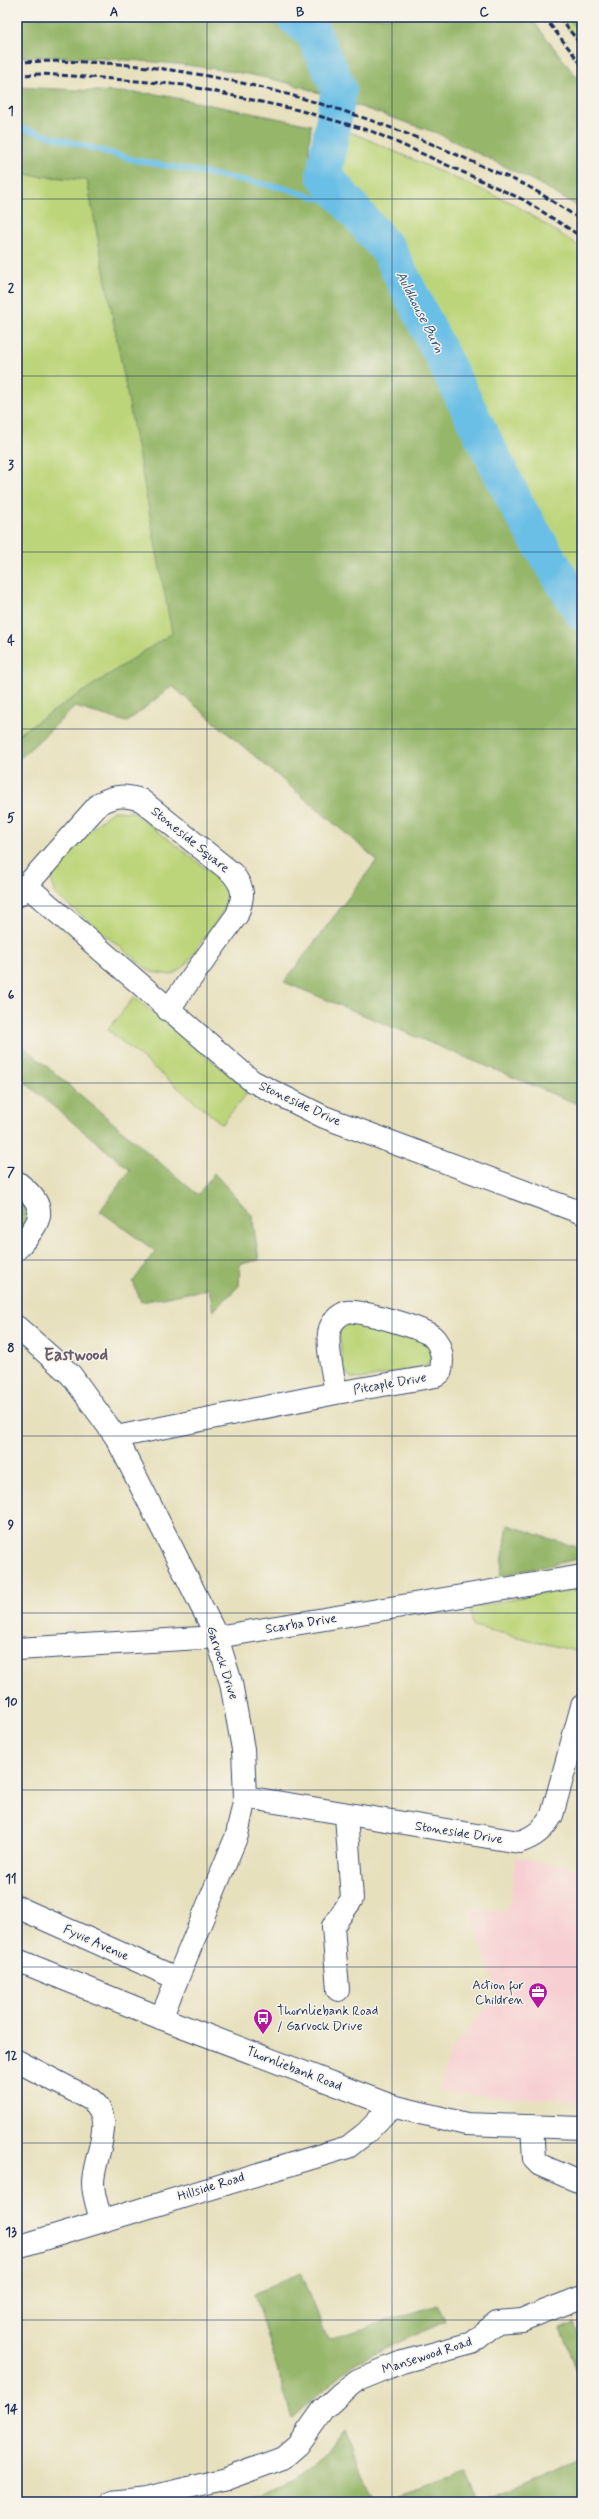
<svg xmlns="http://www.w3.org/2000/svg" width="599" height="2519" font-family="Mynerve,sans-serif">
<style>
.built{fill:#f7cfd2}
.green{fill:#bdd57a;stroke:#6c826c}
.forest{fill:#96b66a;stroke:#587264}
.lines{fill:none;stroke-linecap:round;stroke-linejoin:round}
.stream{stroke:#6abfe6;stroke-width:6}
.river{stroke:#6abfe6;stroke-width:36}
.minor-casing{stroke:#3a4a6c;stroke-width:24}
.major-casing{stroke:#3a4a6c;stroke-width:24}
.minor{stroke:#fff;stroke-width:22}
.major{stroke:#fff;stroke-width:22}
.rail{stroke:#1b2f5e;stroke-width:3;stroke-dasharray:6 3;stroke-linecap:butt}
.grid{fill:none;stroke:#1b2f5e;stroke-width:1;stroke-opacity:0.55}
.labels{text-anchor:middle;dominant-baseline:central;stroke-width:3;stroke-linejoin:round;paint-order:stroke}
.street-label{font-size:13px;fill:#1b2f5e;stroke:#f7f3e8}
.poi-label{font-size:13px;fill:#1b2f5e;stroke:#f7f3e8;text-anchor:end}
.water-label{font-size:14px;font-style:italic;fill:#2f5380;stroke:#f7f3e8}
.district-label{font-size:17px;font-weight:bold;fill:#655c6d;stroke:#f7f3e8}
.neatline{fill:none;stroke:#1b2f5e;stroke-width:1.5}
.grid-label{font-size:13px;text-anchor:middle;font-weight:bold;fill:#1b2f5e}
</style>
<rect width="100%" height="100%" fill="#f7f3e8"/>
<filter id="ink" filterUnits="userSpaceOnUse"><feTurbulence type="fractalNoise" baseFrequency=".025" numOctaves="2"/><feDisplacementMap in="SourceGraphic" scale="8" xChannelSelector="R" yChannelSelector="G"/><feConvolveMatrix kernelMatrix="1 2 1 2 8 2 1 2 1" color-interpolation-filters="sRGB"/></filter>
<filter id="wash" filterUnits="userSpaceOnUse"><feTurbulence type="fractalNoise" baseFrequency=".012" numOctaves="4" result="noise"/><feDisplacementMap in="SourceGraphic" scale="16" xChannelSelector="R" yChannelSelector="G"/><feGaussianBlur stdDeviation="0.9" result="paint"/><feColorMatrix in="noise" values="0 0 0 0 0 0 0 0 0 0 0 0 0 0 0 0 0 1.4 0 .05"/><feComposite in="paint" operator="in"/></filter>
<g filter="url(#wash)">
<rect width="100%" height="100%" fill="#e7e0bd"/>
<path class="built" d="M515 1857 582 1870V2101L470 2095 438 2090 453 2049 497 1993 471 1910 509 1911Z"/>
<g class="green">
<path d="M559 17H582V46Z"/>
<path d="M337 130 355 134 512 203 582 248V593L527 508 398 247 331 174Z"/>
<path d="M17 174 87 180 173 633 17 735Z"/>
<path d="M113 811 133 812 227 885 232 898 185 966 172 975 151 972 56 895 50 874 98 823Z"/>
<path d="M134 997 249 1091 222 1124 108 1030Z"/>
<path d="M355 1320 424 1341 429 1345 432 1360 423 1367 360 1379 351 1378 343 1369 339 1331 344 1324Z"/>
<path d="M571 1587 582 1592V1640L579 1652 473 1626 470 1608Z"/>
</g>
<g class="forest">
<path d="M17 17H288C312 35 322 69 331 97 313 91 295 84 276 80 191 61 104 57 17 57Z"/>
<path d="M319 17H530L582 84V209L536 182 437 133 352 104 348 70Z"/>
<path d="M567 17H582V35Z"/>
<path d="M17 87 156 94 311 125C311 133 309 141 309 149 311 192 355 231 386 255L525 533 582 624V1106L284 982 377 860 172 686 127 722 75 707 17 761V735L172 633 87 180 17 174Z"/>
<path d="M17 1041 198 1195 214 1173 252 1215 259 1260 240 1264 239 1286 213 1311 209 1289 141 1302 133 1282 155 1251 100 1211 130 1170 17 1076Z"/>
<path d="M17 1190 33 1215 17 1238Z"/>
<path d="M508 1525 582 1549V1558L500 1576Z"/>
<path d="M301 2272 328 2340 437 2305 446 2321 354 2363 292 2419 255 2293Z"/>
<path d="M574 2323 582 2344V2383L561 2329Z"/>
<path d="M345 2431 362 2478 379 2502H252L251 2497 294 2476 329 2453Z"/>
<path d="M582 2461V2500L576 2502H482Z"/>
<path d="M466 2474 478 2502H380Z"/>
</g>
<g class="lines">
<path class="stream" d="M17 127 135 160 284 188 316 198 345 201"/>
<path class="river" d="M294 17 313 33 339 89 324 175 389 251 520 511 582 613"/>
</g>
</g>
<g filter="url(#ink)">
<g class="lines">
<defs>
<g id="minor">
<path d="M27 886 252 1081 324 1117 582 1213"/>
<path d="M17 896 100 803C115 795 125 795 141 800L232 873C245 889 244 896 237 915L168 1010"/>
<path d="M17 1182C51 1209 42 1220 17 1249"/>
<path d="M17 1327 71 1375 116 1437 217 1637 231 1683 243 1749 245 1797 237 1835 161 2018"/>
<path d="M116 1437 336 1393C334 1378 324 1339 331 1326 334 1320 340 1314 347 1312 358 1309 422 1328 432 1336 442 1345 444 1361 440 1373L436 1376 336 1393"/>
<path d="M17 1649 217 1637 582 1576"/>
<path d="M245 1797 519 1842C535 1837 544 1829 552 1815L582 1706"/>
<path d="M17 1907 176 1978"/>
<path d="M338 1990 333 1926 352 1899 346 1815"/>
<path d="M17 2061 90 2099C118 2118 93 2157 93 2183 93 2195 98 2208 101 2220"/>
<path d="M532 2126 534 2159 540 2165 582 2183"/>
<path d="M17 2247 348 2147 366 2133 392 2106"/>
<path d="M111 2502 147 2498 226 2479 283 2458 298 2445 323 2410 340 2394 358 2380 402 2362 472 2343 497 2322 522 2320 582 2297"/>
</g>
<path id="major" d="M17 1960 161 2018 392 2106 466 2124 582 2128"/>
</defs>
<use href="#minor" class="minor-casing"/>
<use href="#major" class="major-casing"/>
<use href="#minor" class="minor"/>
<use href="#major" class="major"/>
<g class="rail">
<path d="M544 17 582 65"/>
<path d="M559 17 582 46"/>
<path d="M17 62C174 55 331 97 473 162 492 171 512 178 531 188 548 198 565 210 582 220"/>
<path d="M17 75 42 74 102 78 184 85 298 110 371 131 425 155 524 200 582 237"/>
</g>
</g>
</g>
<path class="grid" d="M207 17V2502M392 17V2502M17 199H582M17 376H582M17 552H582M17 729H582M17 906H582M17 1083H582M17 1260H582M17 1436H582M17 1613H582M17 1790H582M17 1967H582M17 2143H582M17 2320H582"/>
<defs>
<symbol id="office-pin" viewBox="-11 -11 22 30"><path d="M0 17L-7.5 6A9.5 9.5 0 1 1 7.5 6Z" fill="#b5179e" stroke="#f7f3e8"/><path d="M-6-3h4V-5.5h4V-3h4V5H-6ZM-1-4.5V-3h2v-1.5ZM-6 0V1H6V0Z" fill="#fff"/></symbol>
<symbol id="bus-pin" viewBox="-11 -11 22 30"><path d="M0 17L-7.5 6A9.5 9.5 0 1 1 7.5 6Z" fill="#b5179e" stroke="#f7f3e8"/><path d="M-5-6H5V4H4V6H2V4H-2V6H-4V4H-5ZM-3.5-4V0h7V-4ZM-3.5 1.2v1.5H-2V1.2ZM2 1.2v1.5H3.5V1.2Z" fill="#fff"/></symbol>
</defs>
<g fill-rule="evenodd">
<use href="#office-pin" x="527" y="1981" width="22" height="30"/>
<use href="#bus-pin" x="252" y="2007" width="22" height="30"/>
</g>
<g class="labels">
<g class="street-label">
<text transform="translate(190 840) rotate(39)">Stoneside Square</text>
<text transform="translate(300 1104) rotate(25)">Stoneside Drive</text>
<text transform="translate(390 1384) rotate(-10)">Pitcaple Drive</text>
<text transform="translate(301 1624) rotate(-9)">Scarba Drive</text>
<text transform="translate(222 1663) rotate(72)">Garvock Drive</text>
<text transform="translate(459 1833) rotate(9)">Stoneside Drive</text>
<text transform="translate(96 1943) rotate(24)">Fyvie Avenue</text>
<text transform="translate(294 2069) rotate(21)">Thornliebank Road</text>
<text transform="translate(211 2187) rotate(-17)">Hillside Road</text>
<text transform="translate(427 2356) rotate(-18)">Mansewood Road</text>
</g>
<g class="poi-label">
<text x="524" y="1985">Action for<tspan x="524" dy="15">Children</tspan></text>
<text x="277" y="2011" text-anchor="start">Thornliebank Road<tspan x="277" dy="15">/ Garvock Drive</tspan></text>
</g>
<g class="water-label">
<text transform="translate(420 312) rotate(63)">Auldhouse Burn</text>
</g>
<g class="district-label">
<text x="76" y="1355">Eastwood</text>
</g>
</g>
<rect width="599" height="2519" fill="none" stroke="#f7f3e8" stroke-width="44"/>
<rect x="22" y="22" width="555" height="2475" class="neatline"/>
<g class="grid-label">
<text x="114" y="16">A</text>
<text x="300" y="16">B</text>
<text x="484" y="16">C</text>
<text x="11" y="115">1</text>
<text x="11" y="292">2</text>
<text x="11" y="469">3</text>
<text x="11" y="645">4</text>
<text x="11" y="822">5</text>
<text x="11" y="999">6</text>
<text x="11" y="1176">7</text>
<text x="11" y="1352">8</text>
<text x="11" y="1529">9</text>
<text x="11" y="1706">10</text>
<text x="11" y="1883">11</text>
<text x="11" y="2060">12</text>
<text x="11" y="2236">13</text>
<text x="11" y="2413">14</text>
</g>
</svg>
